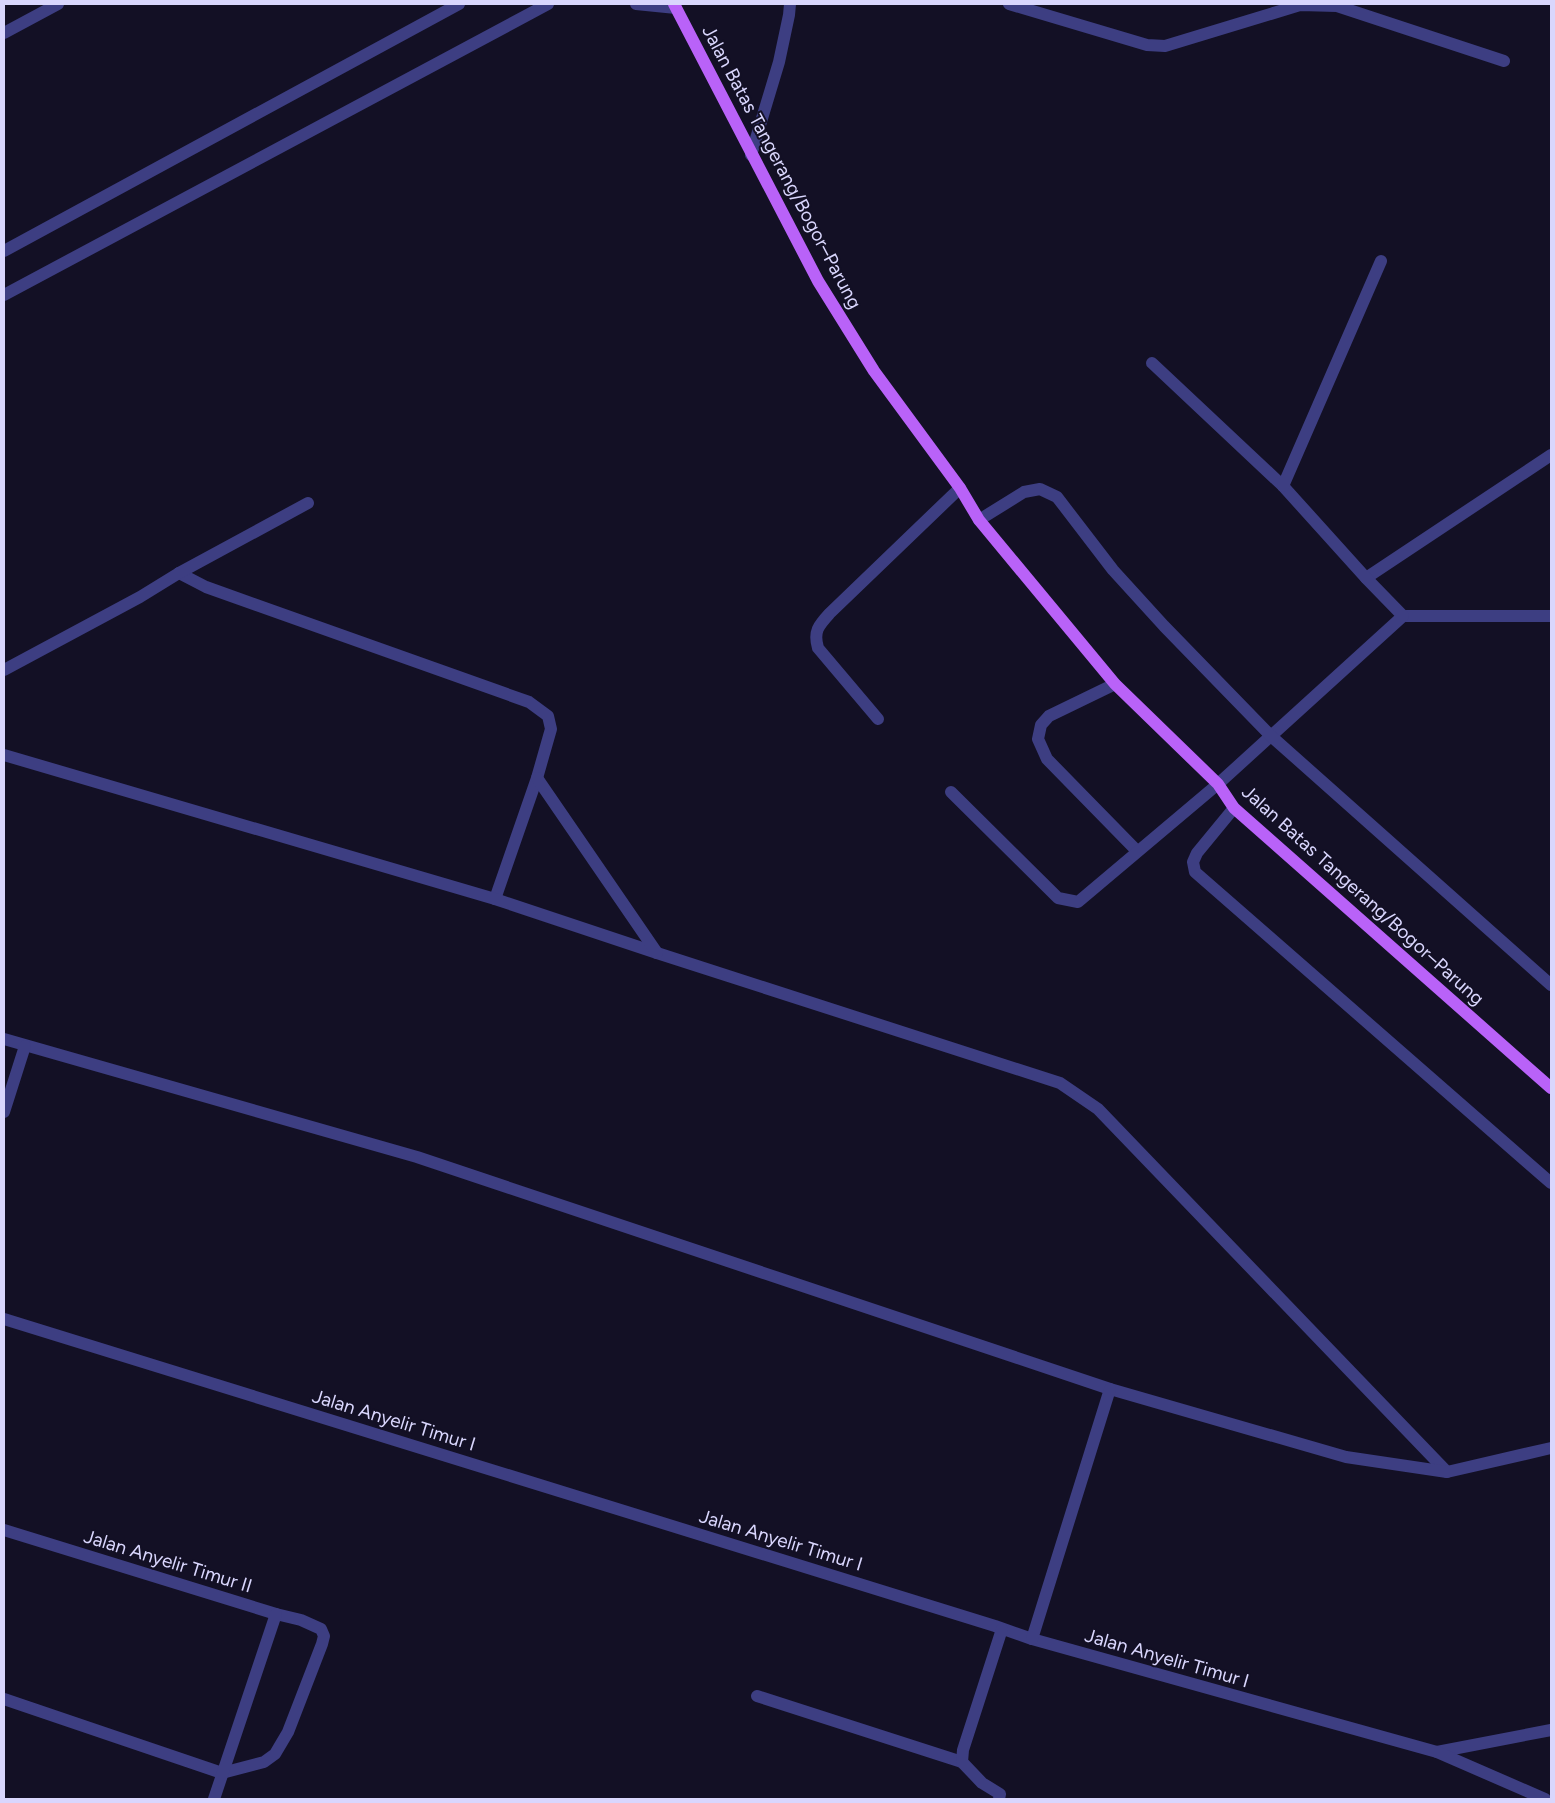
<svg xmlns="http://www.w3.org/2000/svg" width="1555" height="1803" font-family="Figtree,sans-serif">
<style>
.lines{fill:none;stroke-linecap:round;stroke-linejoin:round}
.lane{stroke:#3d3e82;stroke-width:12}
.street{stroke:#3d3e82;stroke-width:12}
.primary{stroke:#b962f8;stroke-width:12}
.labels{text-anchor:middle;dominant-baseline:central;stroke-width:4;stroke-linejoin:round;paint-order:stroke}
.street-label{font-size:19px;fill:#d9d6fd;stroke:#131025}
</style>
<rect width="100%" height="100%" fill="#131025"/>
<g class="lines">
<g class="lane">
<path d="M1366 578 1551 455"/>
<path d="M1403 616H1551"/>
<path d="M1115 684 1049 716 1041 725 1038 739 1047 759 1137 851"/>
<path d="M878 719 818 648C813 631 819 625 830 613L960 488"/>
<path d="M951 792 1058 898 1078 902 1218 784"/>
<path d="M1437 1752 1551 1730"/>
</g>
<g class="street">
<path d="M636 4 676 8"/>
<path d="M1009 4 1147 45 1165 46 1300 5 1337 6 1504 61"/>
<path d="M4 33 58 4"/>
<path d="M751 155 779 62 789 15 790 4"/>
<path d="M4 251 459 4"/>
<path d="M4 295 548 4"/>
<path d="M1152 363 1283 486 1366 578 1403 616 1218 784"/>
<path d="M1283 486 1381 261"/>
<path d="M979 520 1024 492 1040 489 1057 497 1113 570 1164 626 1271 736 1551 985"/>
<path d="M179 573 206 587 529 702 548 716 551 729 537 778 495 899"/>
<path d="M4 670 140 597 179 573 308 503"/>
<path d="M4 755 495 899 657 953 1060 1083 1098 1109 1447 1472"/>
<path d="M537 778 657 953"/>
<path d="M1234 808 1197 853 1193 862 1195 872 1551 1183"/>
<path d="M4 1039 417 1157 1110 1389 1346 1457 1447 1472 1551 1448"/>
<path d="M4 1112 25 1046"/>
<path d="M4 1319 995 1626 1032 1639 1437 1752 1545 1799"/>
<path d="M4 1530 276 1614 301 1620 321 1629 324 1636 322 1644 288 1732 275 1754 264 1762 222 1773 4 1699"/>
<path d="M1032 1639 1110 1389"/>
<path d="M757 1696 962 1762"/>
<path d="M214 1799 276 1614"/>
<path d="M999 1799 1000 1794 982 1783 962 1762 963 1750 1002 1629"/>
</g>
<path class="primary" d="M674 4 818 281 874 371 960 488 979 520 1115 684 1218 784 1234 808 1551 1088"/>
</g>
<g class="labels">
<g class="street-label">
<text transform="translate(782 167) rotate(62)">Jalan Batas Tangerang/Bogor–Parung</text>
<text transform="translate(1363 895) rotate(42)">Jalan Batas Tangerang/Bogor–Parung</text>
<text transform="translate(394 1420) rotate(17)">Jalan Anyelir Timur I</text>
<text transform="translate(781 1540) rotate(17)">Jalan Anyelir Timur I</text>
<text transform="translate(168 1561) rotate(17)">Jalan Anyelir Timur II</text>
<text transform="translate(1167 1658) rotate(16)">Jalan Anyelir Timur I</text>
</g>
</g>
<rect width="1555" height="1803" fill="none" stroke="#d9d6fd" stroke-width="10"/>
</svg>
